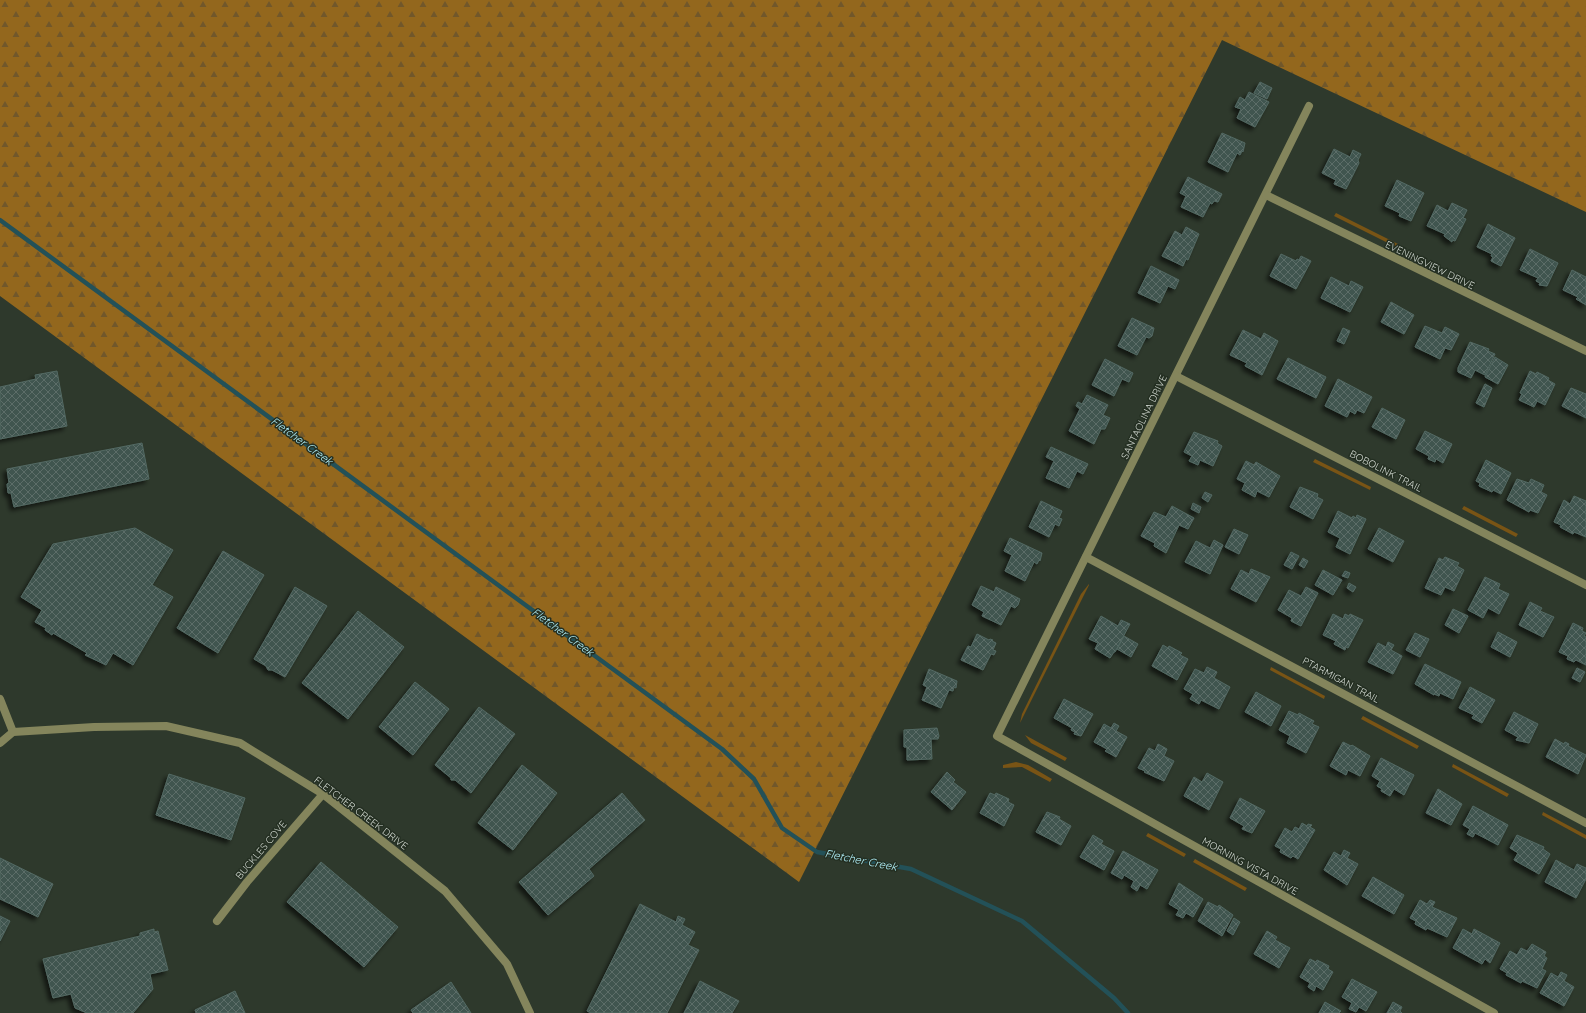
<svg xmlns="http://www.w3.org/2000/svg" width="1586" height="1013" font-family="Quicksand,sans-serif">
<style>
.green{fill:#795415}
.forest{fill:url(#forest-firs)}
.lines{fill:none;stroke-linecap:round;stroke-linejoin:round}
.stream{stroke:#235158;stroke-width:4.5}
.building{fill:url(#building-cross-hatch);stroke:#536963;filter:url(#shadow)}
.street{stroke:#84855c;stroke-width:8}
.labels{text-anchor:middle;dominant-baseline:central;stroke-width:3;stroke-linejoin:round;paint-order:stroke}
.street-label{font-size:10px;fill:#d0d7cf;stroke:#242f22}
.water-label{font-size:11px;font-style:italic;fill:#b1eff8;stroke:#242f22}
</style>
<defs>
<pattern id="forest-firs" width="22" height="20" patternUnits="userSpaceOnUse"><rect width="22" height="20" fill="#93671d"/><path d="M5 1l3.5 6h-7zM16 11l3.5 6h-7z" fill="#71572a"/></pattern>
<pattern id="building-cross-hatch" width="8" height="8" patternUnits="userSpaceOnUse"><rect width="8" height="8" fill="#40554f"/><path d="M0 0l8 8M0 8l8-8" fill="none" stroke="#5b6d67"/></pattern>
<filter id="shadow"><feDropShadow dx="-3.5" dy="3.5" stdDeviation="2" flood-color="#0009"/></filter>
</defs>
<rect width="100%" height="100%" fill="#2e392c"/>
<g class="green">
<path d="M1336 213 1398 244 1396 247 1334 216Z"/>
<path d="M1315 459 1371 487 1370 490 1313 462Z"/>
<path d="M1464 506 1518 534 1516 537 1462 509Z"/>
<path d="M1089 584V585L1020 723 1022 714 1081 594Z"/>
<path d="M1271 667 1325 696 1324 699 1270 670Z"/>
<path d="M1363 716 1419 746 1417 749 1361 719Z"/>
<path d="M1025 735 1067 758 1065 761 1031 743Z"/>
<path d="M1016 762 1028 765 1052 779 1050 782 1022 767 1003 768V765Z"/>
<path d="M1453 764 1509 794 1507 797 1452 767Z"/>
<path d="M1543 812 1586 835V839L1542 815Z"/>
<path d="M1148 833 1186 854 1184 857 1146 836Z"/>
<path d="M1195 859 1247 888 1245 891 1193 862Z"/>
</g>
<path class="forest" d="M0 0H1586V212L1222 40 799 882 0 296Z"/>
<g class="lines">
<path class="stream" d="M0 220 722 749 754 779 782 828 817 852 911 869 1022 921 1114 998 1128 1013"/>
</g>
<g class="building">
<path d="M1260 82 1272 88 1267 99 1254 93Z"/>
<path d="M1249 92 1269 102 1255 127 1237 118 1241 109 1235 107 1240 97 1245 100Z"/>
<path d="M1222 133 1245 143 1243 152 1242 151 1240 155 1237 153 1228 172 1208 162Z"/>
<path d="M1334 149 1350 157 1353 150 1361 154 1358 160 1359 163 1346 189 1334 184 1336 180 1322 173Z"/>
<path d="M1188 177 1222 194 1218 202 1214 201 1212 204 1210 203 1203 217 1181 207 1186 196 1180 193Z"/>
<path d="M1397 180 1424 193 1411 221 1399 216 1400 213 1385 206Z"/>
<path d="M1452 203 1467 210 1463 218 1466 219 1455 241 1452 240V242L1444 236 1445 234 1427 226 1437 205 1448 211Z"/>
<path d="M1488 224 1515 238 1501 266 1491 261 1493 257 1491 256 1492 254 1477 247Z"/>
<path d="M1186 227 1199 234 1188 260 1186 259 1183 266 1162 256 1175 231 1182 235Z"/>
<path d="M1530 249 1558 263 1547 286 1539 285 1540 283 1536 281 1538 278 1520 270Z"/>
<path d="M1281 254 1296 261 1297 259 1299 260 1301 256 1311 261 1296 289 1270 276Z"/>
<path d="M1151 266 1179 280 1175 289 1168 286 1160 303 1138 293Z"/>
<path d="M1572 270 1586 277V305L1576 299 1578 297 1563 290Z"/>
<path d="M1331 277 1349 286 1351 281 1363 287 1350 312 1321 298Z"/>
<path d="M1391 302 1414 315 1404 334 1381 322Z"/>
<path d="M1132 318 1154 328 1152 336 1149 338 1146 337 1137 355 1118 346Z"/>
<path d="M1425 326 1442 333 1445 327 1459 334 1451 350 1445 348 1440 359 1415 347Z"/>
<path d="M1343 328 1350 331 1344 344 1337 341Z"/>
<path d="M1243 330 1261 339 1264 333 1278 341 1262 375 1245 366 1247 363 1230 355Z"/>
<path d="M1470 342 1489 349 1488 351 1495 354 1485 375 1475 370 1471 378 1458 372V368Z"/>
<path d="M1495 357 1508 365 1498 384 1485 377Z"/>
<path d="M1288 358 1326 377 1316 398 1277 379Z"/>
<path d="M1105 359 1133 373 1129 382 1122 379 1114 396 1092 385Z"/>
<path d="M57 371 67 426 0 439V387L36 379 35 375Z"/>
<path d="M1530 371 1536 374 1537 372 1549 378 1548 380 1555 384 1545 405 1537 401 1534 407 1519 400 1522 394 1520 393Z"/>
<path d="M1338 379 1372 397 1364 413 1357 410 1355 414 1350 411 1347 417 1325 406Z"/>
<path d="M1485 384 1492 388 1484 407 1476 403Z"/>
<path d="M1571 388 1586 394V418L1562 406Z"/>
<path d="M1087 395 1108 405 1103 415 1110 418 1105 429H1101L1094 444 1069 431 1080 409 1076 406 1078 402 1082 404Z"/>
<path d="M1382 408 1405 420 1396 439 1372 427Z"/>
<path d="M1425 431 1452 444 1443 463 1436 459 1435 462 1428 459 1429 456 1416 449Z"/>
<path d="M1194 432 1218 441 1217 443 1222 446 1213 466 1200 460 1198 465 1189 461 1192 456 1184 452Z"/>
<path d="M142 443 149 479 14 507 11 493H8L7 484 9 483 7 469Z"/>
<path d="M1051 447 1088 464 1083 474 1077 471 1069 488 1046 478 1054 461 1046 457Z"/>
<path d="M1486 460 1511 473 1501 494 1493 490 1492 492 1479 486 1480 483 1476 481Z"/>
<path d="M1246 461 1254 465 1256 462 1280 476 1269 497 1257 491 1255 497 1242 490 1245 483 1237 479Z"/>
<path d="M1517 479 1529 483 1531 479 1544 485 1541 492 1547 495 1538 513 1530 510 1529 512 1507 500Z"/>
<path d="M1300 487 1318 494 1317 497 1323 500 1313 519 1290 507Z"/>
<path d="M1205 492 1212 495 1208 502 1202 498Z"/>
<path d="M1574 496 1586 501V537L1574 532 1573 534 1560 527 1561 525 1554 522 1564 500 1570 504Z"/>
<path d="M1041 501 1062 511 1059 518 1062 519 1059 526 1055 524 1049 537 1029 527Z"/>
<path d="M1193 503 1201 507 1199 513 1191 509Z"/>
<path d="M1172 506 1194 518 1188 529 1179 525 1166 553 1154 546 1155 543 1141 536 1154 512 1166 517Z"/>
<path d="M1338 511 1352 518 1353 516 1356 518 1357 515 1366 519 1350 554 1336 547 1340 538 1328 532Z"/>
<path d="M135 528 173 550 152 585 173 597 133 665 113 653 106 665 85 655 87 653 53 633 52 635 45 630 46 628 35 622 42 610 21 597 53 544Z"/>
<path d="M1379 528 1404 541 1393 562 1368 549Z"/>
<path d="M1234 529 1248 535 1239 554 1225 547Z"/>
<path d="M1010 538 1042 553 1040 561 1039 560 1037 564 1034 562 1025 581 1005 571 1012 555 1004 551Z"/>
<path d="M1214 540 1223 545 1210 574 1185 562 1196 541 1210 548Z"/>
<path d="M223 551 264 575 218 653 177 628Z"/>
<path d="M1291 552 1299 556 1292 569 1284 565Z"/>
<path d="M1445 557 1459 563 1457 566 1464 570 1454 591 1445 587 1441 595 1425 588 1439 558 1443 560Z"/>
<path d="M1303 558 1308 561 1304 568 1299 565Z"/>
<path d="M1251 569 1270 577 1256 602 1231 589 1241 570 1249 574Z"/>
<path d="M1323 570 1342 580 1333 595 1315 585Z"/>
<path d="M1345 571 1350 573 1348 578 1342 576Z"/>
<path d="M1485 577 1500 584 1498 589 1509 594 1499 614 1488 608 1483 618 1468 610Z"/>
<path d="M1349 583 1356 587 1353 592 1347 588Z"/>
<path d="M981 586 994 592 996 587 1020 599 1018 605 1015 608 1011 606 1001 625 982 616 984 612 972 605Z"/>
<path d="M295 587 327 606 285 677 272 670H268L266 666 254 659Z"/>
<path d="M1306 587 1318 593 1301 626 1291 621 1292 618 1278 610 1289 590 1301 596Z"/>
<path d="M1530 602 1542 608 1540 611 1554 617 1543 637 1519 625Z"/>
<path d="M1453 609 1468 616 1459 633 1445 625Z"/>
<path d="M358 611 404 647 348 719 302 683Z"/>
<path d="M1333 614 1343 619 1345 614 1349 616 1350 614 1363 620 1348 648 1346 647 1345 650 1334 644 1336 641 1323 635Z"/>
<path d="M1101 616 1118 626 1121 620 1130 624 1115 652H1114L1110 658 1095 649 1098 643 1089 639Z"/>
<path d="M1573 623 1583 628 1582 631 1586 633 1584 636 1586 637V665L1576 660 1574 662 1567 659 1568 656 1559 652Z"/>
<path d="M1498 632 1517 642 1510 657 1491 647Z"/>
<path d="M1415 633 1429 639 1420 657 1406 650Z"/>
<path d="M977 634 989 640 990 639 993 640 992 641 996 643 993 650 996 651 994 655 991 654 983 670 961 660 968 646 971 647Z"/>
<path d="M1124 636 1138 644 1131 657 1117 649Z"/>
<path d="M1388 642 1394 645 1391 650 1402 656 1393 674 1368 662 1378 643 1386 647Z"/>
<path d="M1163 645 1168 648 1169 646 1182 653 1180 655 1188 659 1177 680 1152 666Z"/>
<path d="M1425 664 1461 682 1453 699 1440 693 1439 696 1434 694V695L1415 684Z"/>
<path d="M1207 667 1217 672 1214 678 1230 687 1219 709 1201 700 1199 704 1190 699 1193 694 1184 689 1195 669 1204 673Z"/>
<path d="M1577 668 1585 672 1580 682 1572 678Z"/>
<path d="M929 669 957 681 956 688 954 687 953 691 949 690 941 708 922 700 927 687 923 685Z"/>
<path d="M415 682 449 709 413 755 379 727Z"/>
<path d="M1470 687 1495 700 1482 723 1472 718 1474 715 1459 708Z"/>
<path d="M1256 692 1281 706 1271 726 1245 712Z"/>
<path d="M1064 699 1093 714 1081 736 1074 734 1075 732 1071 730 1072 728 1054 718Z"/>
<path d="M479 707 515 734 471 793 455 780H451V778L435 765Z"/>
<path d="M1289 711 1298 715 1299 713 1314 721 1312 724 1319 727 1306 753 1287 743 1290 736 1279 730Z"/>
<path d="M1514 712 1538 724 1529 743 1516 740 1518 737 1505 730Z"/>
<path d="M1114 723 1119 726 1116 731 1127 737 1116 757 1105 751 1107 749 1094 742 1104 724 1111 728Z"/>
<path d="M937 728 939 736 938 739H931L932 759 907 760V747H904V730Z"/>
<path d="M1555 739 1564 744 1565 742 1569 744 1568 746 1586 755 1578 774 1546 757Z"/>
<path d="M1343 742 1351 746 1352 745 1370 756 1360 776 1348 770 1346 775 1330 766Z"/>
<path d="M1158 744 1167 749 1164 756 1174 761 1164 781 1144 772 1145 771 1138 768 1149 748 1155 751Z"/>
<path d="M1381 758 1414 775 1404 795 1394 789 1390 796 1381 791 1382 789 1377 786 1380 781 1372 776Z"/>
<path d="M522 765 557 793 513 850 478 823Z"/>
<path d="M947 772 955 780 953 782 966 792 952 810 931 792Z"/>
<path d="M1207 773 1223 782 1209 810 1184 796 1194 777 1202 782Z"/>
<path d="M169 774 245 798 231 840 156 815Z"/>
<path d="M1438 789 1462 804 1451 825 1426 813Z"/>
<path d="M622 793 645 820 589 869 594 876 548 915 519 882Z"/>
<path d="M990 793 995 795 996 793 1009 799 1008 802 1014 805 1004 826 980 813Z"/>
<path d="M1240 798 1265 811 1252 833 1242 829 1244 826 1230 818Z"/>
<path d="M1473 806 1508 825 1498 845 1475 833 1473 837 1467 834 1470 829 1463 825Z"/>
<path d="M1047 812 1060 817 1059 819 1071 826 1061 845 1036 832Z"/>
<path d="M1302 823 1307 826 1308 824 1312 825 1310 827 1315 830 1298 859 1293 856 1291 858 1280 852 1281 849 1275 846 1285 828 1292 832 1295 827 1299 829Z"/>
<path d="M1093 835 1103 841 1101 844 1114 851 1104 870 1080 857Z"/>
<path d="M1517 835 1544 847 1543 849 1550 854 1539 874 1514 860 1518 853 1510 848Z"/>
<path d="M1344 850 1350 853 1347 858 1358 864 1347 885 1324 870 1334 852 1341 856Z"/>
<path d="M1123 851 1158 870 1147 889 1140 885 1137 891 1131 887 1134 881 1124 875 1122 879 1111 873Z"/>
<path d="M0 858 53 884 38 917 0 899Z"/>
<path d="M1556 860 1574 870 1577 864 1586 868V879L1576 898 1545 882Z"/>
<path d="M321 862 398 927 364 967 287 902Z"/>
<path d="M1373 877 1404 895 1394 914 1362 896Z"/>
<path d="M1179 883 1203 899 1193 917 1186 913 1183 918 1176 915 1179 910 1169 904Z"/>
<path d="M1420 900 1427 904 1430 900 1435 902 1432 907 1457 918 1447 937 1427 928 1426 930 1415 924 1416 921 1410 918Z"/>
<path d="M1208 902 1218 907 1219 905 1233 915 1222 936 1198 921Z"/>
<path d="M640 904 676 922 678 916 685 919 682 925 695 932 688 945 699 950 667 1013H591L587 1011Z"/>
<path d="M0 916 10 921 0 941Z"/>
<path d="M1234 918 1240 922 1233 935 1227 931Z"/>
<path d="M154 929V932L158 931 168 970 150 974 153 989 133 1013H87L75 1008 71 994 53 998 43 959 140 936V933Z"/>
<path d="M1463 929 1472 934 1474 929 1500 943 1490 963 1485 959 1482 964 1453 948Z"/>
<path d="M1267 931 1277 937 1275 940 1290 948 1279 968 1254 954Z"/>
<path d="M1532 944 1546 952 1544 956 1547 958 1542 969 1546 971 1537 988 1522 981 1521 983 1506 975 1507 973 1500 969 1510 951 1517 955 1521 948 1527 951Z"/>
<path d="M1310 959 1316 962 1317 960 1329 966 1328 969 1333 972 1323 990 1316 986 1314 991 1308 987 1310 983 1300 977Z"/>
<path d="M1561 972 1567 975 1564 981 1574 987 1564 1006 1540 993 1551 973 1558 977Z"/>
<path d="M1352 979 1377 992 1366 1011 1359 1007 1356 1012 1349 1009 1352 1003 1342 997Z"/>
<path d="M700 981 739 1001 732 1013H684Z"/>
<path d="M451 982 471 1013H413L411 1010Z"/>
<path d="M235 991 245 1013H196L195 1010Z"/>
<path d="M1325 1002 1341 1011 1339 1013H1319Z"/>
<path d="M1393 1002 1402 1007 1400 1011 1402 1013H1387Z"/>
</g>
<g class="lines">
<g class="street">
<path d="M1309 106 997 736 1494 1013"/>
<path d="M1266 195 1586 351"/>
<path d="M1176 376 1586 585"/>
<path d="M1086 557 1586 823"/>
<path d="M0 699 13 732"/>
<path d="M0 743 13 732 94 727 166 726 240 743 323 794 445 891 507 964 530 1013"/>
<path d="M217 921 247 882 323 794"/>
</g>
</g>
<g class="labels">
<g class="street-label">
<text transform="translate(1430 265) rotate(26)">EVENINGVIEW DRIVE</text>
<text transform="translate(1144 417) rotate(-64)">SANTAOLINA DRIVE</text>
<text transform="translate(1386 471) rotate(27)">BOBOLINK TRAIL</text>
<text transform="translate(1341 680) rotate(28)">PTARMIGAN TRAIL</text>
<text transform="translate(361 813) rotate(37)">FLETCHER CREEK DRIVE</text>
<text transform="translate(261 850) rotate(-50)">BUCKLES COVE</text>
<text transform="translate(1250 866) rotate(29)">MORNING VISTA DRIVE</text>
</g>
<g class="water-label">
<text transform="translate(302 441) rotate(36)">Fletcher Creek</text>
<text transform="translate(563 632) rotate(36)">Fletcher Creek</text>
<text transform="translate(861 860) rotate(11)">Fletcher Creek</text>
</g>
</g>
</svg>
